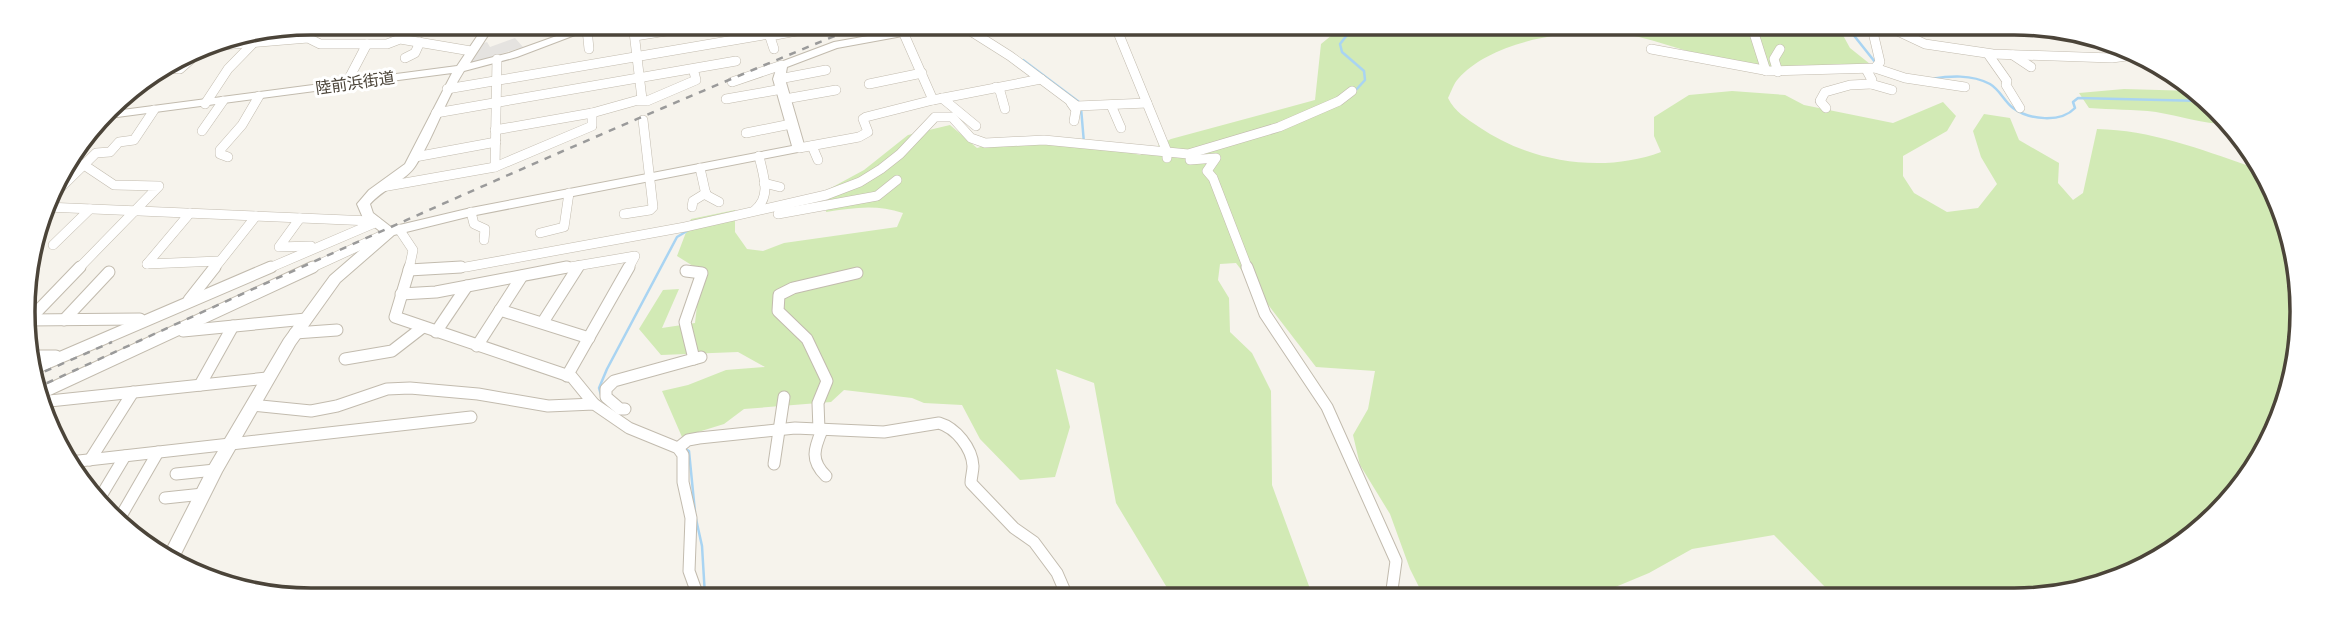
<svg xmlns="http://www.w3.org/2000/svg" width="2325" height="623" font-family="Rubik,'Noto Sans JP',sans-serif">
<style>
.green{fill:#d2eab5}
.parking{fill:#e5e3e0}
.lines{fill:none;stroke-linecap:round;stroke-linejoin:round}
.stream{stroke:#a9d4f2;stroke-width:2.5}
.minor-far1-casing{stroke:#c2bbae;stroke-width:10}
.minor-casing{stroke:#c2bbae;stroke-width:13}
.tertiary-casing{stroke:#c2bbae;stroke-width:2}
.minor-far1{stroke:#fff;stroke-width:9}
.minor{stroke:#fff;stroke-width:11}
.tertiary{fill:#fff;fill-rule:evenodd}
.rail{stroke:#9a9a9a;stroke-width:2.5;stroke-dasharray:7 7;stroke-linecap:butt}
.labels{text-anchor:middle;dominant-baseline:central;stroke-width:6;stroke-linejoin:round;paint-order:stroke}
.far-street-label{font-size:16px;fill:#4b4439;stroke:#fff}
.rim{fill:none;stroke:#4b4439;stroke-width:3.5}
</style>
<rect width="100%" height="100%" fill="#f6f3ec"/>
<g class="green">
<path d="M1343 26 1839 28 1850 48 1875 68C1833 67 1789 70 1747 65 1709 60 1675 46 1639 37 1588 25 1494 37 1458 79 1454 83 1451 92 1448 98 1455 112 1466 118 1479 127 1530 162 1602 174 1661 152L1654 136V117L1689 95 1732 91 1785 95 1804 105 1893 123 1943 102 1956 116 1947 131 1903 156V176L1914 193 1947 212 1978 208 1997 184 1981 157 1973 131 1984 114 2010 118 2019 140 2059 163 2058 183 2073 200 2083 193 2097 129C2150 130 2200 149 2249 166L2258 161 2297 255V367L2272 440 2217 516 2141 571 2051 598 1824 597 1825 587 1774 535 1692 549 1649 573 1613 588 1601 597H1429L1419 587 1410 569 1390 514 1360 465 1353 435 1368 409 1375 371 1316 367 1236 263 1220 264 1218 280 1229 298 1230 332 1252 353 1271 391 1272 485 1313 597 1172 596 1116 503 1094 383 1056 369 1070 427 1055 477 1020 480 980 439 962 405 924 403 912 398 844 390 831 402 744 409 724 424 682 437 662 391 688 385 726 370 765 367 738 352 661 355 639 329 663 290 679 289 662 328 695 323 701 271 677 256 691 219 735 210V232L747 249 763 251 784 243 897 227 903 213C876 204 853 208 826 212L829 189 864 170 908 135 950 125 977 148 1019 137 1074 139 1140 155 1171 139 1315 100 1321 44Z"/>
<path d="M2124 89 2194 91 2227 124C2203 124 2180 116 2156 112 2134 109 2111 110 2089 108L2079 93Z"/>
</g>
<path class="parking" d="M515 38 523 47 475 62 470 60 481 44 487 42 490 47Z"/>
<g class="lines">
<g class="stream">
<path d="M1848 28 1875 62"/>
<path d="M1023 60 1079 102"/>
<path d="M1930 79C1950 76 1971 74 1990 84 2000 90 2004 101 2013 108 2029 120 2061 123 2075 108L2073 102 2078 98 2203 101"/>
<path d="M1355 91 1365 80 1364 71 1342 52 1340 44 1347 35 1363 26"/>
<path d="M1081 108 1084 143"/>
<path d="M601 395 599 388 607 369 677 237 687 231"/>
<path d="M684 448 689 451 695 512"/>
<path d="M696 519 702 546 705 596"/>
</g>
<defs>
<g id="minor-far1">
<path d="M324 23 317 30 489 26"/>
<path d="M900 25 933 100"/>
<path d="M961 25 1010 56 1077 106 1147 103"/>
<path d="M1115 25 1167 152V158"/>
<path d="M1752 27 1766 71"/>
<path d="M1891 28 1925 44 1993 54 2112 58 2134 55"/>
<path d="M587 29 589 49"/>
<path d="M769 34 774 49"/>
<path d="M635 36 710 24"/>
<path d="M770 36 807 29"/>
<path d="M198 47 308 38 320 44H387L400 39 471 51"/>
<path d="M1651 49 1769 71 1875 68 1880 62 1872 28"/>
<path d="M1988 54 2007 81 2006 85 2020 108"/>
<path d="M2013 55 2031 67"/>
<path d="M405 58 415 53 420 42"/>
<path d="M163 68 180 69 206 46"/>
<path d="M1875 68 1905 78 1965 87"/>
<path d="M1778 72 1774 59 1780 49"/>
<path d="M779 79 826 70"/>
<path d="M732 82 782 65"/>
<path d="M346 84 367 44"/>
<path d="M869 84 922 73"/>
<path d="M1871 84 1892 90"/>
<path d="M996 87 1000 91 1005 109"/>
<path d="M447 89 769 34 767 24"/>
<path d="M942 98 976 126"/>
<path d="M726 99 782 89"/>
<path d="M785 99 836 90"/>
<path d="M638 101H647L696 80 694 72"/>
<path d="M1071 103 1076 110 1074 121"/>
<path d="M205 104 228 69 264 32"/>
<path d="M1111 105 1121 128"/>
<path d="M1826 108 1820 101 1825 92 1850 85 1871 84 1872 80 1866 69"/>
<path d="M436 113 736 61"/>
<path d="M495 130 592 113 642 99 633 24"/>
<path d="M202 131 223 101"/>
<path d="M746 133 791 124"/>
<path d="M812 146 818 160"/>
<path d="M799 148 859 137 868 132 863 119 866 117 933 100 1041 79"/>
<path d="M228 157 220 154V150L242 125 259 96"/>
<path d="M415 157 496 142"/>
<path d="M1190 160 1216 158 1207 171 1213 178 1248 269"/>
<path d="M68 163 84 165 114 185 159 186 78 269"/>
<path d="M495 167 497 59"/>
<path d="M700 168 706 195 719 202"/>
<path d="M764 183 780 187"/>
<path d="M382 187 495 167 592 126V113"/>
<path d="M49 199 96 153 110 152 119 142 134 140 154 110"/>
<path d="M46 207 371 221"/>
<path d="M692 207 693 201 706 193"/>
<path d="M755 210C772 196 763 175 759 156"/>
<path d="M471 212 474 224 485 229 484 240"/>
<path d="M624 214 650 210 653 207 643 120"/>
<path d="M778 214 877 196 897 180"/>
<path d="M300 218 279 247 311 246"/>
<path d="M399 229 413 250 409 269"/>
<path d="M540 233 564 227 569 193"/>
<path d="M53 245 90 209"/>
<path d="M147 264 219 261"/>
<path d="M147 264 190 213"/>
<path d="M214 269 256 216"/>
<path d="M267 269 377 222"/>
<path d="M309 269 387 233"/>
<path d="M428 269 466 267 685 227 826 195 860 182 881 169 900 154 935 117H952L971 138 985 143 1044 140 1188 154 1279 127 1339 101 1352 91"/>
<path d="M558 269 635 256 628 269"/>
<path d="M577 269 579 266"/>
</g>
<g id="minor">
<path d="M410 267 395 317 572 377 594 404"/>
<path d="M1247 267 1265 314 1327 407 1396 561 1391 597"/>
<path d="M409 270 461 267"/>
<path d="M686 271 702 273 685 322 694 359"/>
<path d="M401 294 436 292 567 267"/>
<path d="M189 300 215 267"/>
<path d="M500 310 589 338"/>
<path d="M27 320 140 319"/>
<path d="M64 320 109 272"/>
<path d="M543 322 578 267"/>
<path d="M26 323 80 267"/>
<path d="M183 331 306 319"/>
<path d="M436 332 467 286"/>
<path d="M295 333 337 330"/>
<path d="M477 346 522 276"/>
<path d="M30 356H56"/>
<path d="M345 359 392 351 423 327"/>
<path d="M31 370 271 267"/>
<path d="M567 376 629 267"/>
<path d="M200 385 233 326"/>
<path d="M37 395 313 267"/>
<path d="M40 402 267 378"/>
<path d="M252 405 311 411 337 406 387 389 410 388 478 394 548 406 594 404 629 428 678 448 683 455V482L691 518 689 571 698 596"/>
<path d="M625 409H620L606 397V389L614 381 701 357"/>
<path d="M819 430 818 403 827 381 807 339 778 311 779 295 793 288 857 273"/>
<path d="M822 430C814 449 810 460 826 476"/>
<path d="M678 448 688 440 699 438 795 428 884 432 939 423C956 428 972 448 973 466 973 472 971 477 971 483L1014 528 1034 542 1057 573 1067 596"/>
<path d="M90 460 133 392"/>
<path d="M70 462 471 417"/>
<path d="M774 464 784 397"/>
<path d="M176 474 215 470"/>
<path d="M165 498 203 494"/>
<path d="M98 501 125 456"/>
<path d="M121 516 158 452"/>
</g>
<path id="tertiary" d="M486 23H496L470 63 509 53 590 24H604L517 57 464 71C445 100 435 135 416 165 407 180 382 190 370 204L373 213 391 227 471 208 792 146 773 79 778 63 834 42 930 25H951L946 28 837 48 787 67 785 79 805 148 803 151 471 216 394 235 340 282 295 345 222 472 177 562 163 556 209 466 284 339 330 276 381 232 363 218 357 204 369 190 405 164 452 73 102 119 107 112 457 66Z"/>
</defs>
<use href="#minor-far1" class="minor-far1-casing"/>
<use href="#minor" class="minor-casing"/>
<use href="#tertiary" class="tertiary-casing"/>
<use href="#minor-far1" class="minor-far1"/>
<use href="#minor" class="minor"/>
<use href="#tertiary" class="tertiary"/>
<g class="rail">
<path d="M32 377 112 342"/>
<path d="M34 389C309 263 584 138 864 24"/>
</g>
</g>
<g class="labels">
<g class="far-street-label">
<text transform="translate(355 83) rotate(-8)">陸前浜街道</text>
</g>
</g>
<path d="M0 0H2325V623H0ZM311 35H2014A276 276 0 0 1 2290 311V312A276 276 0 0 1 2014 588H311A276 276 0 0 1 35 312V311A276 276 0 0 1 311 35Z" fill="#fff" fill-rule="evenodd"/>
<path class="rim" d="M311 35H2014A276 276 0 0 1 2290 311V312A276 276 0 0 1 2014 588H311A276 276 0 0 1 35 312V311A276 276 0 0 1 311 35Z"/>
</svg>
